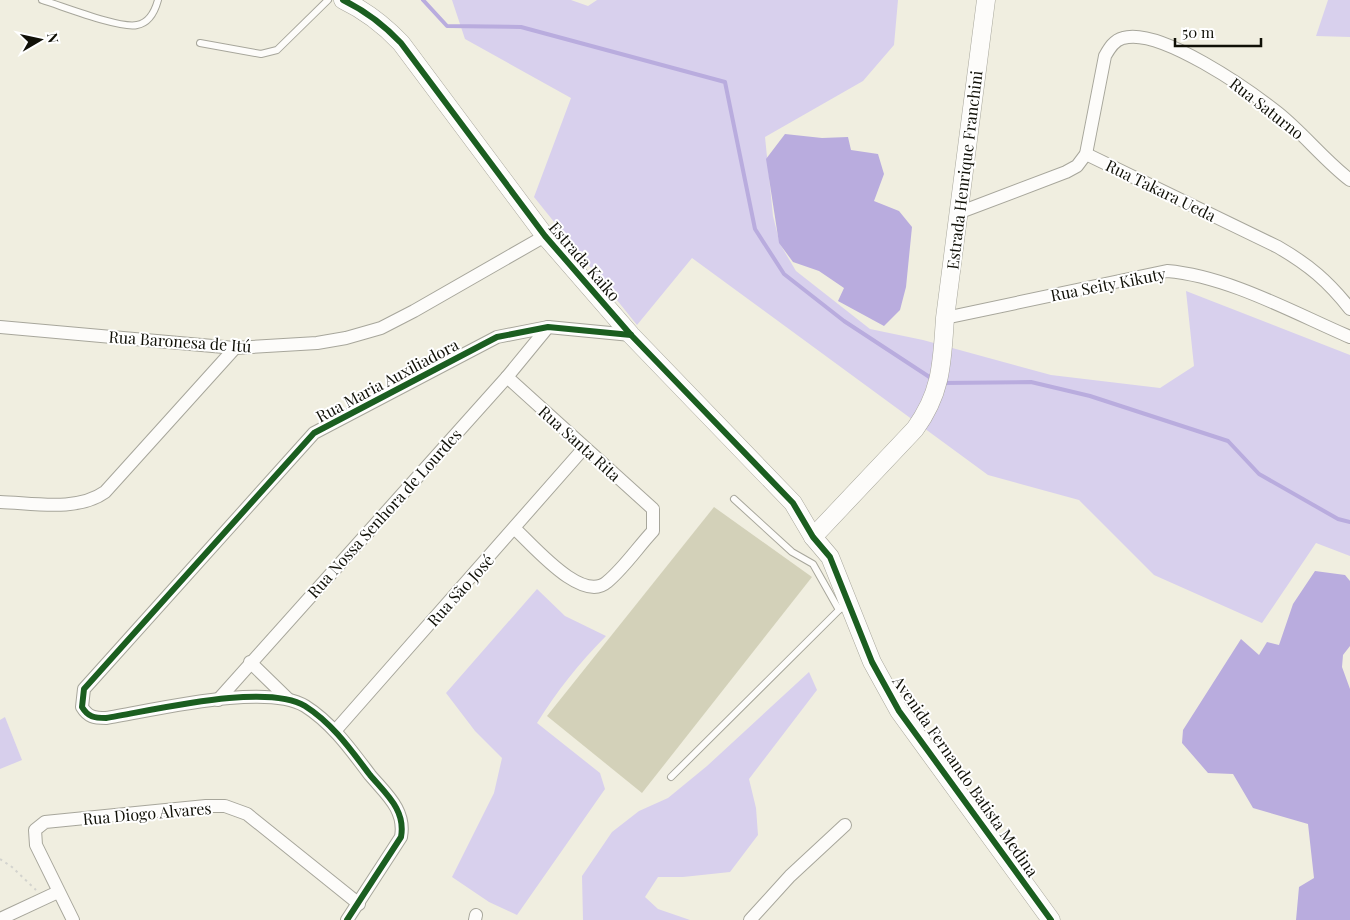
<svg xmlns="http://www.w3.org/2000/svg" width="1350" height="920" font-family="'Playfair Display',serif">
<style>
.green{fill:#d7cfec}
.forest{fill:#d8d0ed}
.water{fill:#b9acde}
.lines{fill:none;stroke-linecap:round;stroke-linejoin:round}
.stream{stroke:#b9acde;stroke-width:4}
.building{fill:#d3d1b9}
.lane-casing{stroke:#a7a69b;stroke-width:8}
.street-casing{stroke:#a7a69b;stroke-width:14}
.secondary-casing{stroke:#a7a69b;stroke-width:19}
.path{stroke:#d3d3ce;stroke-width:2;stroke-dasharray:2.5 4;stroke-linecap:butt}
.lane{stroke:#fdfcfa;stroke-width:6}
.street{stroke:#fdfcfa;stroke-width:12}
.secondary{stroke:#fdfcfa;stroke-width:18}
.cycleway-casing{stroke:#fff;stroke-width:9}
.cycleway{stroke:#1b5e20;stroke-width:6}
.labels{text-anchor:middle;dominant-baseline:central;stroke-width:4;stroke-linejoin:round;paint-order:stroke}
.street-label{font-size:16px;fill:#101007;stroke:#fff}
</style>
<rect width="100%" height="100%" fill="#f0eee0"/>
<path class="green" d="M5 717 22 760 0 769V720Z"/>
<g class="forest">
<path d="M452 0H571L588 6 597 0H898L894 45 863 81 765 137 773 216 780 244 796 271 870 329 923 340 1051 375 1160 388 1194 366 1186 291 1350 355V556L1316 543 1262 623 1154 575 1079 500 988 475 692 258 637 325 534 197 571 98 465 39Z"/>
<path d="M1328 0H1350V37L1316 36Z"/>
<path d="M537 589 565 616 606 636C579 663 557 691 537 723L600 773 605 789 517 915 489 902 452 877 494 793 502 758 475 731 446 693Z"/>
<path d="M809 672 817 690 749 779 756 808 758 835 730 872 683 877H658L645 897 658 909 690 920H583L582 876 612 832 639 811 668 798 707 766Z"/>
</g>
<g class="water">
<path d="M785 134 822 138 848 137 851 150 878 154 884 174 874 201 899 211 912 227 906 287 900 310 884 326 838 301 844 288 819 271 793 262 779 243 766 159Z"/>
<path d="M1315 571 1345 575 1350 581V646L1343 655 1342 667 1350 689V920H1296L1299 887 1314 878 1308 824 1253 808 1233 774 1208 773 1182 743 1183 730 1241 639 1259 655 1267 642 1279 645 1293 604Z"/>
</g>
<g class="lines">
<g class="stream">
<path d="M423 0 447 26 521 27 725 82 755 229 784 274 844 321 934 380"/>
<path d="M942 383 1031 382 1090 396 1228 441 1259 474 1338 519 1350 522"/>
</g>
</g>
<path class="building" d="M714 507 812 577 642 793 547 716Z"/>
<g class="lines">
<defs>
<g id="lane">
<path d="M42 0C62 6 120 29 137 25 149 23 155 11 158 0"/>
<path d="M200 43 261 54 277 50 328 0"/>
<path d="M734 499 792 552 813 564 839 610"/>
<path d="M671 777 847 602"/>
</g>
<g id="street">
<path d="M1086 154 1278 247C1309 265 1328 281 1350 309"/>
<path d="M958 213 1066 172 1077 166 1086 154 1105 56C1109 49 1114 40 1123 38 1160 27 1249 90 1278 113 1303 133 1324 160 1350 180"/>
<path d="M945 318 1167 271C1228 276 1294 313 1350 337"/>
<path d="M0 327 235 348 317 343 346 338 381 328 414 311 545 236"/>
<path d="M507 377 653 509V531C638 547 624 568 607 582 582 604 533 545 515 529"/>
<path d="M0 502C33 503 77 512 105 492L235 348"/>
<path d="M250 662 288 699"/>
<path d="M218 700 507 377 548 327"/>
<path d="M335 731 584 448"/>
<path d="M0 919 58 892"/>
<path d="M73 920 36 845 35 830 45 822 206 806H225L247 814 359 904"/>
<path d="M347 920 401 837C406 810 386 794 370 775 351 750 332 723 305 706 266 682 151 711 106 718 94 718 88 717 82 707L84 689 314 433 497 337 548 327 631 335"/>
<path d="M475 920 476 915"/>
<path d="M750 920 790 876 845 825"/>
</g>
<g id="secondary">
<path d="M343 0C366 11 383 24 401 43L545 236 631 335 793 503 813 537 830 557 872 662 899 711 1051 920"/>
<path d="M813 537 915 429C942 392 942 362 945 318L986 0"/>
</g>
</defs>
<use href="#lane" class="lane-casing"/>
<use href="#street" class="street-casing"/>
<use href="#secondary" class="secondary-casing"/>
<path class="path" d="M0 859 12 867 36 890"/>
<use href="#lane" class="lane"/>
<use href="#street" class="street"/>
<use href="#secondary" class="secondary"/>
<defs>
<g id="cycleway">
<path d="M343 0C366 11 383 24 401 43L545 236 631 335 793 503 813 537 830 557 872 662 899 711 1051 920"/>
<path d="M347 920 401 837C406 810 386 794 370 775 351 750 332 723 305 706 266 682 151 711 106 718 94 718 88 717 82 707L84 689 314 433 497 337 548 327 631 335"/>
</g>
</defs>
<use href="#cycleway" class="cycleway-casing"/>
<use href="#cycleway" class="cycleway"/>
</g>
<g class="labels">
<g class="street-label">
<text transform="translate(1267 108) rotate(38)">Rua Saturno</text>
<text transform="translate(964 170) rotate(-83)">Estrada Henrique Franchini</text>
<text transform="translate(1161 190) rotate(26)">Rua Takara Ueda</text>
<text transform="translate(585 261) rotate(49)">Estrada Kaiko</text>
<text transform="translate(1108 284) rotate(-11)">Rua Seity Kikuty</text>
<text transform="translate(180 341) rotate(4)">Rua Baronesa de Itú</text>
<text transform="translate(387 380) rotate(-28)">Rua Maria Auxiliadora</text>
<text transform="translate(580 443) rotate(42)">Rua Santa Rita</text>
<text transform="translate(384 513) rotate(-48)">Rua Nossa Senhora de Lourdes</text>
<text transform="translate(460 590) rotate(-48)">Rua São José</text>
<text transform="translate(966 776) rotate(55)">Avenida Fernando Batista Medina</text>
<text transform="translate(147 813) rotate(-5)">Rua Diogo Alvares</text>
</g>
</g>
<g transform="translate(40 40) rotate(81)" stroke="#ffffff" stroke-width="4" paint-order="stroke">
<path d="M0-4L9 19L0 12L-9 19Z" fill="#101007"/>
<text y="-8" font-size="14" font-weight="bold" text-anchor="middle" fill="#101007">N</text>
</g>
<path d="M1175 38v8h86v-8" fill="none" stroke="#101007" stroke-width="2.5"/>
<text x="1182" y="38" font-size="15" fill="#101007" stroke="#ffffff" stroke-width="4" paint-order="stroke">50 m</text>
</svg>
